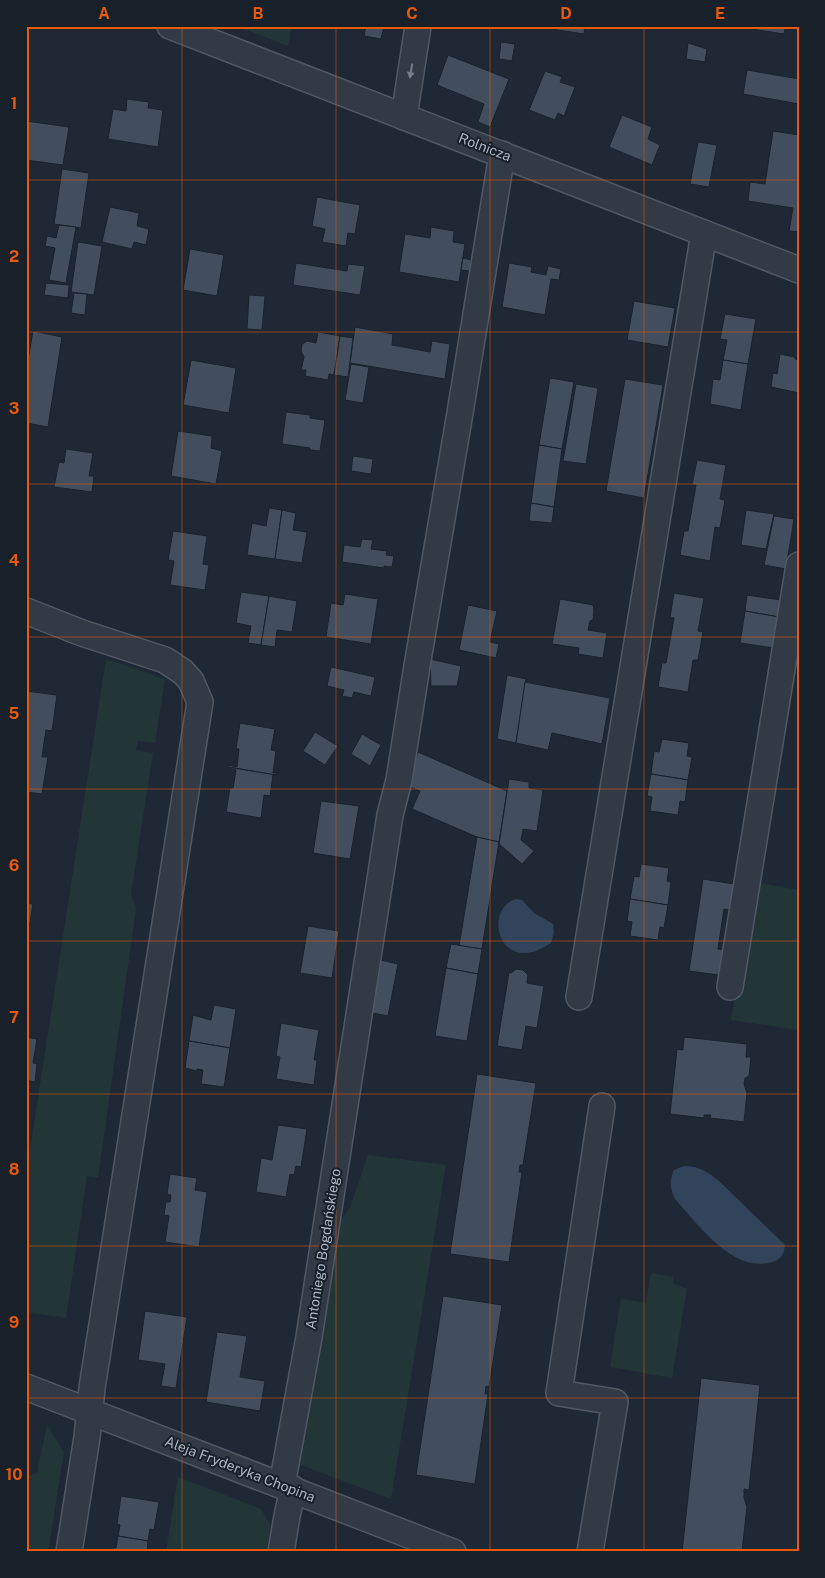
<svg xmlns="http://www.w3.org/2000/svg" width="825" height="1578" font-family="'Public Sans',sans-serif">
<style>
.green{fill:#223637}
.water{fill:#32445c}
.building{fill:#424e5d;stroke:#1a222c}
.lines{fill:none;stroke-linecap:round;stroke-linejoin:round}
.minor-casing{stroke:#505864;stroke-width:28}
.minor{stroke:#323b45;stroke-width:25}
.oneway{fill:#757e8a}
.grid{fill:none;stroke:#e8590c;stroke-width:1;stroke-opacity:0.55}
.labels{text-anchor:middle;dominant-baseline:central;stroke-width:4;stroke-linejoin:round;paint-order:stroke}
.street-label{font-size:14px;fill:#acb5c3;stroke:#18202a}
.neatline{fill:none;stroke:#e8590c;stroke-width:2}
.grid-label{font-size:16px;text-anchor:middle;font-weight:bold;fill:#e8590c}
</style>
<rect width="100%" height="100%" fill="#1f2935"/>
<g class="green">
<path d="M237 26H292L288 46Z"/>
<path d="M106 659 165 679 155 743 138 741 136 750 153 753 131 894 136 909 98 1178 87 1176 66 1318 26 1312V1175Z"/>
<path d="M753 882 799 890V1030L731 1020Z"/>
<path d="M368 1155 446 1165 391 1499 296 1463 332 1233 350 1208Z"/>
<path d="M651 1273 674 1277 673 1284 679 1285 687 1289 672 1378 610 1367 621 1299 646 1303Z"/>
<path d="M47 1425 64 1452 48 1552H26V1477L37 1473Z"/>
<path d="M178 1477 261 1509 271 1526 267 1552H166Z"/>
</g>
<g class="water">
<path d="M516 899 522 900 534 913 553 924 554 932 551 943C544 947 535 953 526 953 495 955 488 908 516 899Z"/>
<path d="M684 1166C698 1166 708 1172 719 1181L785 1245C784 1254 781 1260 772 1262 733 1274 698 1224 675 1199 670 1188 669 1181 674 1170Z"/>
</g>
<g class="building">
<path d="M366 26H384L381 39 364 36Z"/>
<path d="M552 26H585L584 34 551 29Z"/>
<path d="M751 26H799V30L785 29 784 34 751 29Z"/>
<path d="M501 42 515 44 512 61 499 59Z"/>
<path d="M688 43 707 49 705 62 686 59Z"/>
<path d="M448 55 509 79 490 127 478 122 484 104 437 85Z"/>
<path d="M747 70 799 79V104L743 94Z"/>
<path d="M545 71 562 77 560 82 575 87 564 116 558 113 555 120 529 110Z"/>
<path d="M127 99 149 102 148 108 163 110 158 147 108 139 113 109 126 111Z"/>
<path d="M622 115 652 127 648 139 660 145 652 165 609 147Z"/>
<path d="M26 121 69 127 63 165 26 160Z"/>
<path d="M773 131 799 135V232L789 231 793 208 748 201 750 182 765 184Z"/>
<path d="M698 142 717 145 709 187 690 184Z"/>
<path d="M62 169 89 173 81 228 54 224Z"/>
<path d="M317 197 360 205 355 234 348 233 346 246 322 242 325 229 312 226Z"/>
<path d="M110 207 139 213 137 226 149 229 146 245 134 242 132 249 102 242Z"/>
<path d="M59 225 76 227 66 283 49 280 55 248 45 246 47 236 56 238Z"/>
<path d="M431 227 454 231 453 242 465 244 459 282 399 272 405 234 430 238Z"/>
<path d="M78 242 102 246 94 295 71 292Z"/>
<path d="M190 249 224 255 217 296 183 290Z"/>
<path d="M463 258 471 260 470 271 461 270Z"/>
<path d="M296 263 347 271 348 264 365 266 360 295 293 285Z"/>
<path d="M509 263 532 267 531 272 546 275 548 266 561 269 559 280 551 279 545 315 502 307Z"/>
<path d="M46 283 69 285 68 298 44 295Z"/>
<path d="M74 293 87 294 85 315 71 313Z"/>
<path d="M249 295 265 296 262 330 247 329Z"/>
<path d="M634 301 675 308 668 347 627 340Z"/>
<path d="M725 314 756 319 748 364 723 360 727 340 720 339Z"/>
<path d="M355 327 393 334 392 345 430 352 432 341 450 344 445 379 350 363Z"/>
<path d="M33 331 62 337 48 427 26 423V372Z"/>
<path d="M318 332 340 336 334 375 329 374 328 380 305 376 306 370H301L304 357 301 351 302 344 307 341 316 343Z"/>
<path d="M340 336 353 338 348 377 334 375Z"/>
<path d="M780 354 795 357V359L799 360V393L771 387 773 373 777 374Z"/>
<path d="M191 360 236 368 229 413 183 405Z"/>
<path d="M723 360 748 364 741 410 710 404 713 379 720 380Z"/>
<path d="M351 364 369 367 363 403 345 400Z"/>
<path d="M550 378 574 382 562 449 539 445Z"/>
<path d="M625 379 663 385 644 498 606 491Z"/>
<path d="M576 384 598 388 586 464 563 461Z"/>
<path d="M286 412 310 415V418L325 420 320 451 310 450V448L282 444Z"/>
<path d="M178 431 212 436 211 448 222 451 216 484 171 476Z"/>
<path d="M539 445 562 449 554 507 531 503Z"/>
<path d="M66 449 93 453 89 476H94L92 492 54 487 59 462 64 463Z"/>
<path d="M353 456 373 459 371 474 351 471Z"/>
<path d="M697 460 726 465 720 499 725 500 720 528 715 527 710 561 680 555 684 531H688L696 485H692Z"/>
<path d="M531 503 554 507 552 523 529 521Z"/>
<path d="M269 508 282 510 275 559 247 555 252 523 266 526Z"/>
<path d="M282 510 296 513 293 530 307 532 302 563 275 559Z"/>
<path d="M746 510 774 514 766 549 741 545Z"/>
<path d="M774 516 794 519 786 569 764 565Z"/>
<path d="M173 531 207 536 203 564 209 565 205 590 170 585 174 561 168 560Z"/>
<path d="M362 539 373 540 371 549 387 551 386 555 394 556 392 567 384 566V568L342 562 344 545 360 547Z"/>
<path d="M241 592 269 596 261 645 248 643 251 626 236 623Z"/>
<path d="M674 593 704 598 698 631 703 632 698 660H693L688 692 658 687 662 663H666L674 618 670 617Z"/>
<path d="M345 594 378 599 371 644 326 637 331 603 343 605Z"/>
<path d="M747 595 781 600 779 617 745 611Z"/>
<path d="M269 596 297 601 292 632 277 630 275 647 261 645Z"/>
<path d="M560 599 593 605 594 610 593 620 590 621 588 630 607 633 603 658 578 654 579 648 552 644Z"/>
<path d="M468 605 497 611 490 642 499 644 496 658 459 650Z"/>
<path d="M745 611 779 617 774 648 740 643Z"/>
<path d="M430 659 461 666 457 686H431Z"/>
<path d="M331 667 375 677 371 696 354 692 352 698 342 696 344 690 327 686Z"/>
<path d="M507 675 526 679 516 743 497 739Z"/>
<path d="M525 682 610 698 602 744 552 733 548 750 516 743Z"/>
<path d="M26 691 57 695 52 731 46 730 44 743 42 757H48L42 794 26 792Z"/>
<path d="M240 723 275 729 271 750 276 751 273 773H277L276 775 228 767V765L237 767 239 749 236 748Z"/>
<path d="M315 732 338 746 325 765 303 751Z"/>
<path d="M362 734 381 745 370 766 351 754Z"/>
<path d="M662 739 689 743 687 756 692 757 688 780 651 774 654 751 659 752Z"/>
<path d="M418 752 507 791 499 842 477 837 412 809 420 791 405 785Z"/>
<path d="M228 767 276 775H273L270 796 264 795 261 818 226 812 230 788H233L236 770 228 768Z"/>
<path d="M651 774 688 780 685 802 680 801 678 815 650 811 652 797 647 796Z"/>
<path d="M509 779 529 782V788L543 790 537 831 523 829 521 840 534 851 522 864 499 844Z"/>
<path d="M321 801 359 806 350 859 313 853Z"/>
<path d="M477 837 499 842 482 949 459 946Z"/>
<path d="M641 864 669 868 667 881 671 882 668 905 630 899 634 876 639 877Z"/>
<path d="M703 879 734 884 730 910 724 909 718 949 724 950 719 975 689 971Z"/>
<path d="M630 899 668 905 664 928 660 927 658 940 630 936 632 922 627 921Z"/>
<path d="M26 903 33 904 26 947Z"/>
<path d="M308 926 339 931 332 978 300 973Z"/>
<path d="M451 944 482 949 478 974 446 968Z"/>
<path d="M376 959 398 964 388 1016 368 1012Z"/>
<path d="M446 968 478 974 467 1041 435 1036Z"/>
<path d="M516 969 523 970 528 975 527 983 544 986 537 1028 526 1026 522 1050 497 1046 509 972 511 973Z"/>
<path d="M214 1005 236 1009 230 1048 189 1041 193 1015 211 1020Z"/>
<path d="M281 1023 319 1030 314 1060H317L314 1085 276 1079 280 1057 276 1056Z"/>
<path d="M26 1037 37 1039 33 1063 37 1064 35 1082 26 1080Z"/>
<path d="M684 1037 747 1044 746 1057H751L749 1076 745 1078 744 1084 747 1093 744 1122 710 1118 711 1115H704V1118L670 1114 677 1049 683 1050Z"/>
<path d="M189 1041 230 1048 224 1087 201 1084 203 1070 197 1069V1071L185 1068Z"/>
<path d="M477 1074 536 1083 523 1165H520L519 1172H522L509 1262 450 1254Z"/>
<path d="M278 1125 307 1129 301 1167 296 1166 294 1175 290 1174 286 1197 256 1192 261 1158 272 1160Z"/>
<path d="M170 1174 197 1178 195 1190 207 1192 199 1247 165 1242 169 1216 164 1215 166 1202H170L171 1195 167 1194Z"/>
<path d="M443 1296 502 1305 489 1387 486 1386 485 1394H488L475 1484 416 1475Z"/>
<path d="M145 1311 187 1317 176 1388 161 1386 165 1364 138 1360Z"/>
<path d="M217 1332 247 1336 240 1377 265 1381 260 1411 206 1402Z"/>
<path d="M701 1378 760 1385 749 1490 744 1489V1498L747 1507 742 1552H682Z"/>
<path d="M121 1496 159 1502 154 1530 150 1529 148 1541 118 1536 120 1525 117 1524Z"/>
<path d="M118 1536 148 1541 147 1552H112L113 1548H116Z"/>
</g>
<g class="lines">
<defs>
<g id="minor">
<path d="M170 26 799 270"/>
<path d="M404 117 418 26"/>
<path d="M26 611 82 633 165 660 183 672 191 681 200 702 92 1388 87 1437 69 1552"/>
<path d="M730 987 799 565"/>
<path d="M579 997 704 233"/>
<path d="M26 1387 453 1552"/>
<path d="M282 1485 309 1337 390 815 399 780 417 666 460 413 502 154"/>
<path d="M281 1552 287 1516 293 1489"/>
<path d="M590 1552 615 1402 559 1393 602 1106"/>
</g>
</defs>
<use href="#minor" class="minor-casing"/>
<use href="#minor" class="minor"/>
</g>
<defs><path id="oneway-solid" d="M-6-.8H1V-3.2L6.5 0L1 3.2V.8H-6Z" transform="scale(1.25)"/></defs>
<use class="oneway" href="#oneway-solid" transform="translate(411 71) rotate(99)"/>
<path class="grid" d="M182 26V1552M336 26V1552M490 26V1552M644 26V1552M26 180H799M26 332H799M26 484H799M26 637H799M26 789H799M26 941H799M26 1094H799M26 1246H799M26 1398H799"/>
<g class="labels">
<g class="street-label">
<text transform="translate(485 147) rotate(21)">Rolnicza</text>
<text transform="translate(323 1249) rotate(-81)">Antoniego Bogdańskiego</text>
<text transform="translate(240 1469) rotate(21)">Aleja Fryderyka Chopina</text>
</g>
</g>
<rect width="825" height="1578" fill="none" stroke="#18202a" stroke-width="55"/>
<rect x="28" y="28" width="770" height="1522" class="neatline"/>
<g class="grid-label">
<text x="104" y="19">A</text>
<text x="258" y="19">B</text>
<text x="412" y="19">C</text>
<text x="566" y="19">D</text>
<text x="720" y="19">E</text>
<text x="14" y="109">1</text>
<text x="14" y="262">2</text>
<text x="14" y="414">3</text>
<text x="14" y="566">4</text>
<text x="14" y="719">5</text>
<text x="14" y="871">6</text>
<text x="14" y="1023">7</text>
<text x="14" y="1175">8</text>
<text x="14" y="1328">9</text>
<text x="14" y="1480">10</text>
</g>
</svg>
